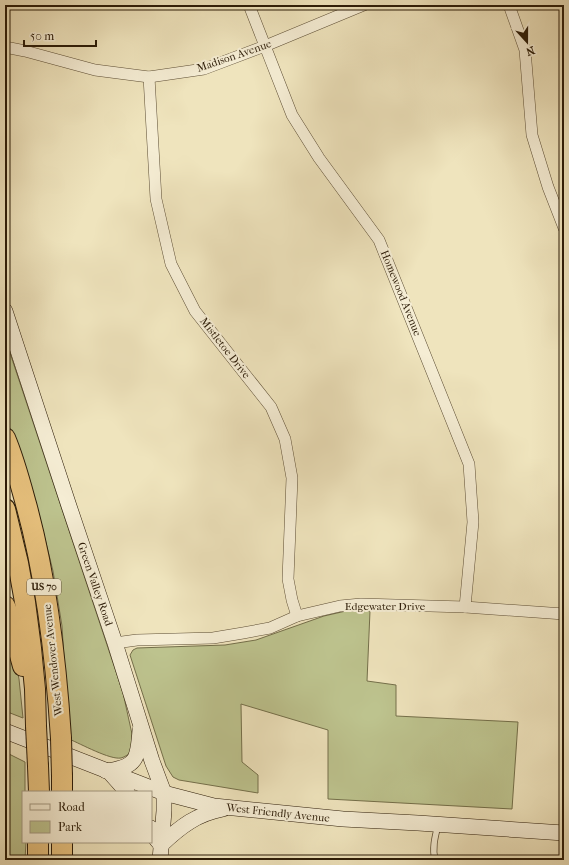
<svg xmlns="http://www.w3.org/2000/svg" width="569" height="865" font-family="'IM FELL French Canon',serif">
<style>
.green{fill:#bdc38e;stroke:#746f4a}
.lines{fill:none;stroke-linecap:round;stroke-linejoin:round}
.lane-casing{stroke:#5c4d34;stroke-width:7}
.street-casing{stroke:#5c4d34;stroke-width:12}
.secondary-casing{stroke:#2b1b07;stroke-width:16}
.highway-casing{stroke:#2b1b07;stroke-width:22}
.lane{stroke:#f5edd4;stroke-width:5.5}
.street{stroke:#f5edd4;stroke-width:11}
.secondary{stroke:#f5edd4;stroke-width:15}
.highway{stroke:#e8c27e;stroke-width:20}
.highway-bridge-casing{stroke:#2b1b07;stroke-width:22;stroke-linecap:butt}
.highway-bridge{stroke:#e8c27e;stroke-width:20}
.labels{text-anchor:middle;dominant-baseline:central;stroke-width:4;stroke-linejoin:round;paint-order:stroke}
.shield{fill:#f5edd4;stroke:#685a44;stroke-width:1}
.shield-label{font-size:10px;font-weight:bold;fill:#2b1b07}
.street-label{font-size:11px;fill:#2b1b07;stroke:#f5edd4}
</style>
<rect width="100%" height="100%" fill="#efe4bd"/>
<filter id="stains"><feTurbulence type="fractalNoise" baseFrequency=".005" numOctaves="4"/><feColorMatrix values="0 0 0 0 .2 0 0 0 0 .09 0 0 0 0 .02 0 0 0 .5 -.17"/></filter>
<radialGradient id="worn" r=".72"><stop offset=".6" stop-color="#630" stop-opacity="0"/><stop offset="1" stop-color="#630" stop-opacity=".3"/></radialGradient>
<g class="green">
<path d="M5 338 123 693 132 734V751C129 754 125 757 121 758 110 760 81 744 69 739L62 626 53 571 39 515 5 414Z"/>
<path d="M346 611H370L367 681 396 685V716L518 722 512 809 328 799V730L241 704 242 762 258 775V793L179 780 173 777 166 766 130 655 133 650 137 648 225 645 256 640 324 616Z"/>
<path d="M5 624 12 643 19 679 23 718 5 711Z"/>
<path d="M5 752 25 762V792H23V842H26L25 860H5Z"/>
</g>
<g class="lines">
<defs>
<path id="lane" d="M435 860C432 848 435 837 438 825"/>
<g id="street">
<path d="M249 5 292 115 319 158 379 240 469 464 473 522 465 607"/>
<path d="M509 5 525 50 532 135 548 187 564 228"/>
<path d="M5 47 25 51 95 70 149 77 204 69 265 46 364 5"/>
<path d="M149 77 156 199 171 264 195 311 271 407 285 439 292 478 288 579 292 600 297 616"/>
<path d="M115 643 137 640 213 638 243 633 270 628 297 616 340 606 361 604 465 607 564 614"/>
</g>
<g id="secondary">
<path d="M5 311 69 506 115 643 152 761 164 793V811L160 860"/>
<path d="M5 731 164 793 214 806 343 819 418 823 564 833"/>
<path d="M106 771C137 767 138 759 140 730"/>
<path d="M111 774 127 792"/>
<path d="M151 828 156 839 161 845"/>
<path d="M161 845C181 826 197 814 223 809"/>
</g>
<g id="highway">
<path d="M5 438C14 459 20 482 26 504 47 580 56 659 61 738"/>
<path d="M5 509 18 563 25 602 31 648 35 689 36 726"/>
<path d="M5 606 10 619 23 666"/>
<path d="M38 766 39 792"/>
<path d="M62 776V792"/>
<path d="M38 860V842"/>
<path d="M62 860V842"/>
</g>
</defs>
<use href="#lane" class="lane-casing"/>
<use href="#street" class="street-casing"/>
<use href="#secondary" class="secondary-casing"/>
<use href="#highway" class="highway-casing"/>
<use href="#lane" class="lane"/>
<use href="#street" class="street"/>
<use href="#secondary" class="secondary"/>
<use href="#highway" class="highway"/>
<defs>
<g id="highway-bridge">
<path d="M36 726 38 766"/>
<path d="M61 738 62 776"/>
</g>
</defs>
<use href="#highway-bridge" class="highway-bridge-casing"/>
<use href="#highway-bridge" class="highway-bridge"/>
</g>
<g class="labels">
<rect class="shield" x="27" y="579" width="34" height="16" rx="3"/>
<g class="shield-label">
<text x="44" y="587">US 70</text>
</g>
<g class="street-label">
<text transform="translate(234 56) rotate(-19)">Madison Avenue</text>
<text transform="translate(401 293) rotate(68)">Homewood Avenue</text>
<text transform="translate(225 348) rotate(52)">Mistletoe Drive</text>
<text transform="translate(95 584) rotate(71)">Green Valley Road</text>
<text x="385" y="606">Edgewater Drive</text>
<text transform="translate(53 660) rotate(-96)">West Wendover Avenue</text>
<text transform="translate(278 813) rotate(6)">West Friendly Avenue</text>
</g>
</g>
<rect width="569" height="865" fill="none" stroke="#efe4bd" stroke-width="20"/>
<rect x="6" y="6" width="557" height="853" fill="none" stroke="#2b1b07" stroke-width="2"/>
<rect x="10" y="10" width="549" height="845" fill="none" stroke="#2b1b07"/>
<rect x="22" y="791" width="130" height="52" fill="#f5edd4" stroke="#a49982"/>
<rect x="30" y="804" width="20" height="6" fill="#f5edd4" stroke="#a49982"/>
<text x="58" y="811" font-size="12" fill="#2b1b07">Road</text>
<rect x="30" y="821" width="20" height="12" fill="#bdc38e" stroke="#a49982"/>
<text x="58" y="831" font-size="12" fill="#2b1b07">Park</text>
<g transform="translate(527 42) rotate(159)" stroke="#f5edd4" stroke-width="3" paint-order="stroke">
<path d="M0-3L7 15L0 10L-7 15Z" fill="#2b1b07"/>
<text y="-6" font-size="11" font-weight="bold" text-anchor="middle" fill="#2b1b07">N</text>
</g>
<path d="M24 40v6h72v-6" fill="none" stroke="#2b1b07" stroke-width="2"/>
<text x="30" y="40" font-size="12" fill="#2b1b07" stroke="#f5edd4" stroke-width="3" paint-order="stroke">50 m</text>
<rect width="100%" height="100%" filter="url(#stains)"/>
<rect width="100%" height="100%" fill="url(#worn)"/>
</svg>
